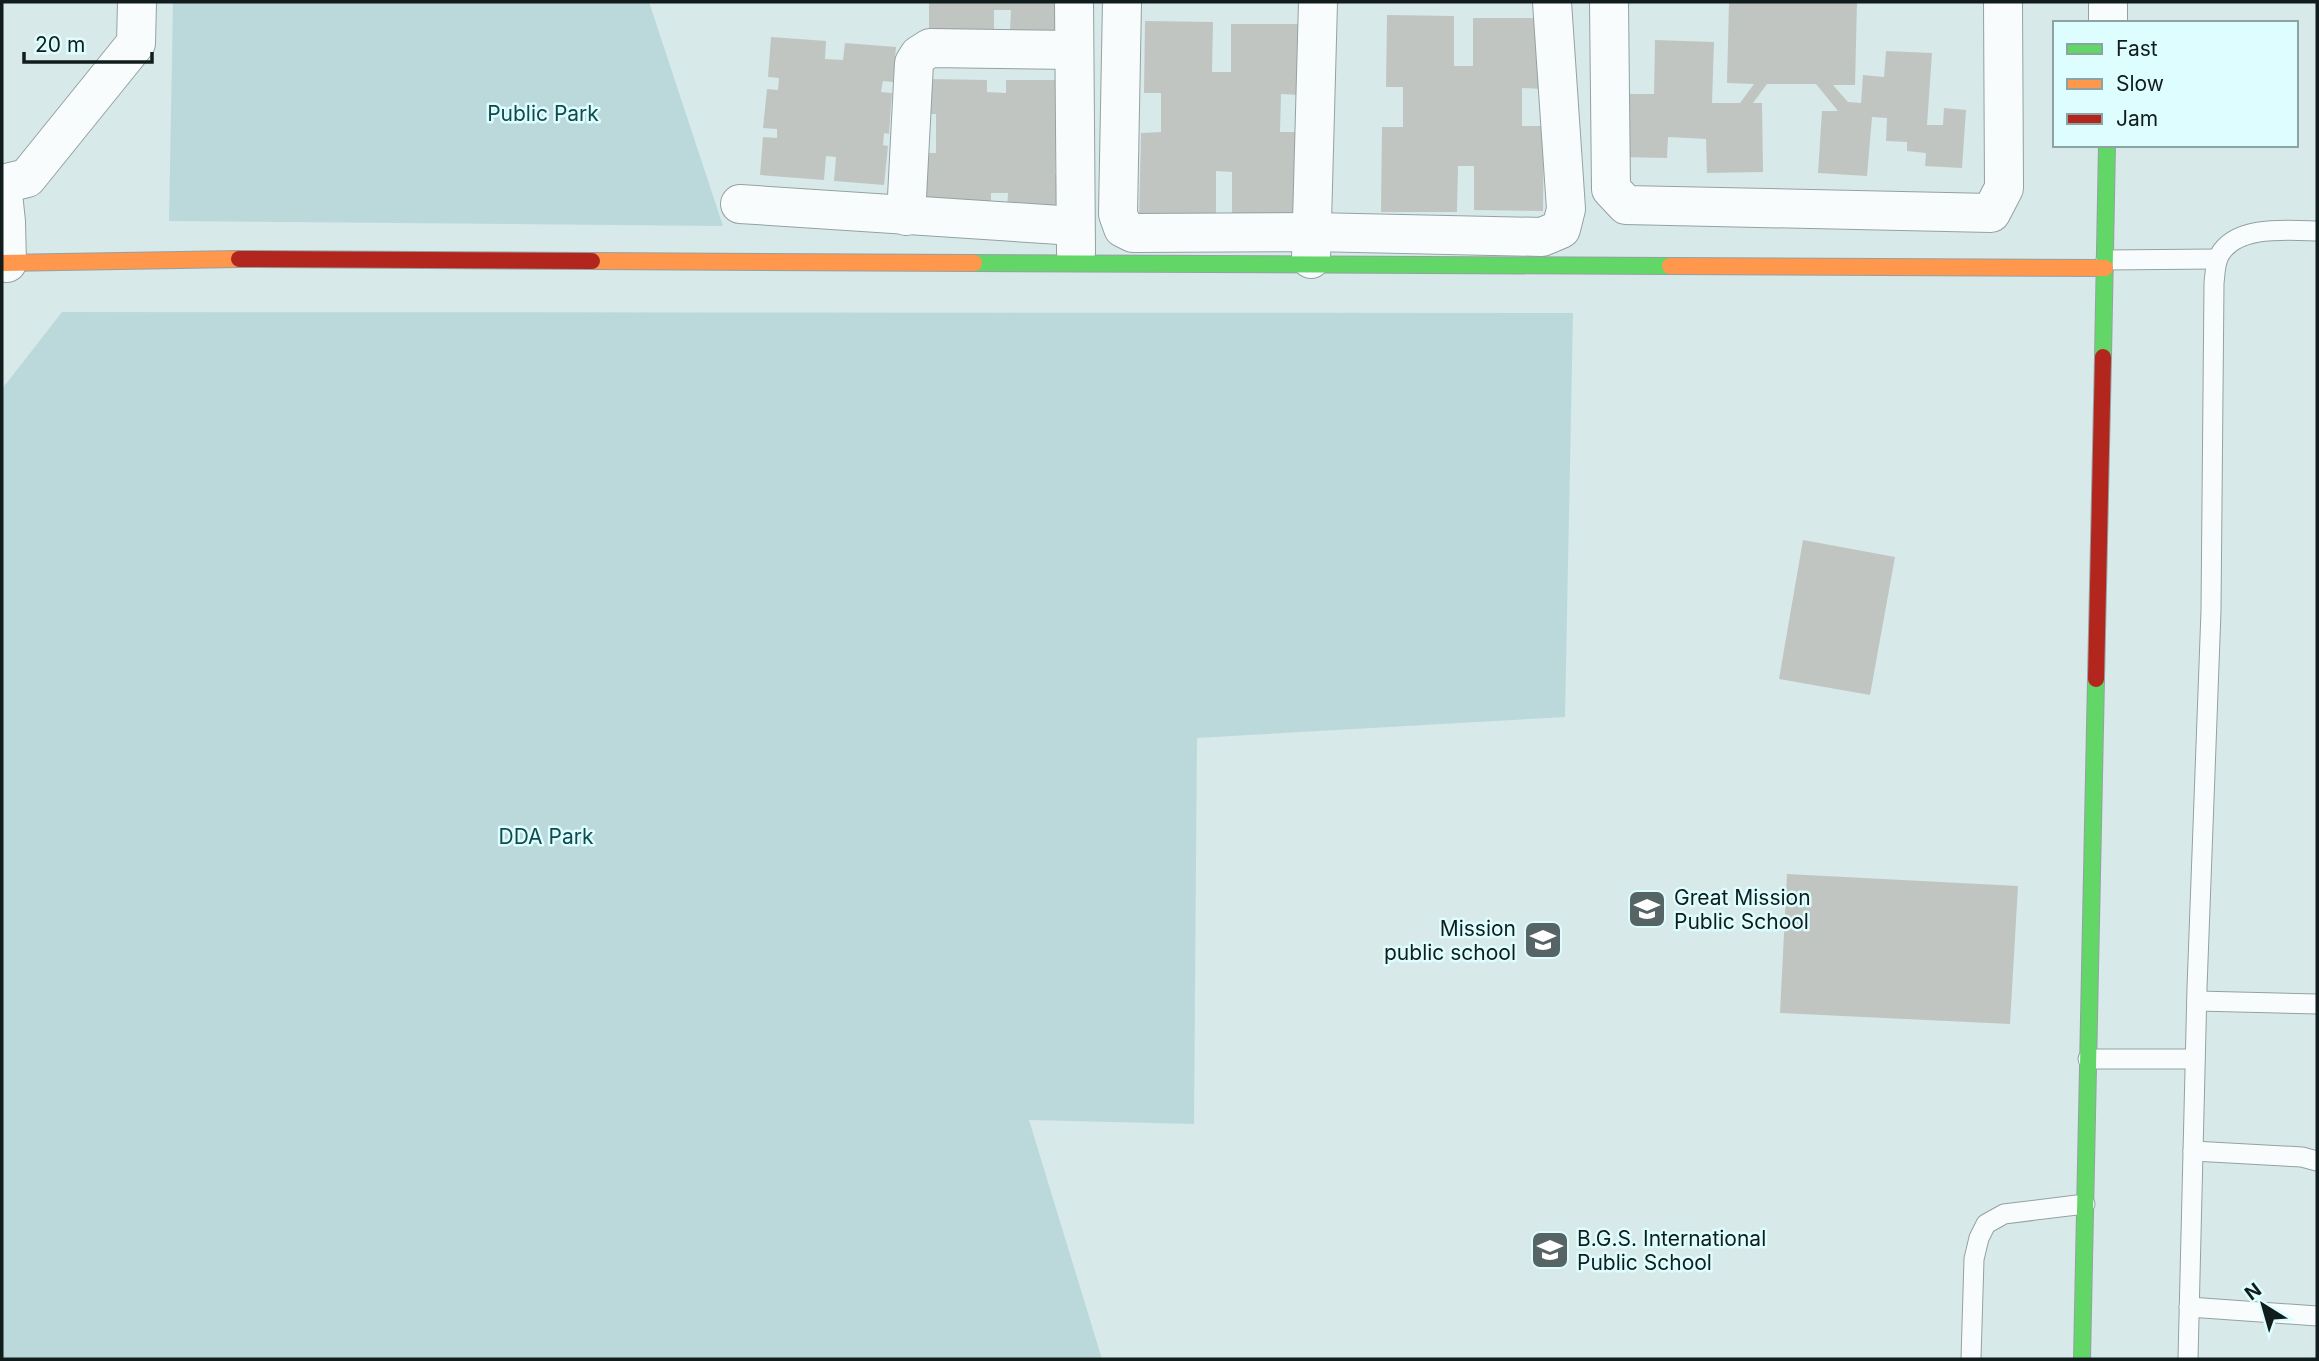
<svg xmlns="http://www.w3.org/2000/svg" width="2319" height="1361" font-family="Inter,sans-serif">
<style>
.green{fill:#bbd9db}
.building{fill:#c0c5c1}
.lines{fill:none;stroke-linecap:round;stroke-linejoin:round}
.lane-casing{stroke:#94a1a2;stroke-width:21}
.street-casing{stroke:#94a1a2;stroke-width:40}
.fast-casing{stroke:#94a1a2;stroke-width:18}
.slow-casing{stroke:#94a1a2;stroke-width:18}
.jam-casing{stroke:#94a1a2;stroke-width:18}
.lane{stroke:#f9fcfc;stroke-width:19}
.street{stroke:#f9fcfc;stroke-width:38}
.fast{stroke:#63d668;stroke-width:16}
.slow{stroke:#ff974d;stroke-width:16}
.jam{stroke:#b3261e;stroke-width:16}
.labels{text-anchor:middle;dominant-baseline:central;stroke-width:5;stroke-linejoin:round;paint-order:stroke}
.park-label{font-size:21px;fill:#0f4b4e;stroke:#defdfe}
.poi-label{font-size:21px;fill:#111d1d;stroke:#defdfe;text-anchor:start}
</style>
<rect width="100%" height="100%" fill="#d8e9ea"/>
<g class="green">
<path d="M173 2H649L723 226 169 221Z"/>
<path d="M62 312 1573 313 1565 717 1197 738 1194 1124 1029 1120 1102 1359H2V389Z"/>
</g>
<g class="building">
<path d="M929 2H1064L1063 31H1010L1011 10H994V30H929Z"/>
<path d="M1729 2H1857L1855 85H1833L1848 102 1861 103 1863 75 1884 77 1886 51 1932 53 1927 125H1943L1944 108 1966 110 1962 168 1925 166 1926 153 1907 151V142L1886 141 1887 118 1872 117 1867 176 1818 173 1822 111H1838L1816 84H1767L1753 103H1762L1763 172 1707 173 1706 139 1668 137 1667 158 1619 157 1620 94H1654L1655 40 1714 42 1712 103H1740L1754 84 1727 83Z"/>
<path d="M1387 15 1454 16V66H1473V18H1542L1541 89 1522 88V126H1544L1543 211 1474 210V166H1458L1457 212H1381L1382 127H1403V87H1386Z"/>
<path d="M1145 21 1213 22 1212 72H1231V24H1300L1299 95 1281 94 1280 132H1302L1301 217 1232 216V172L1216 171V219L1139 218 1141 133 1161 132V93H1144Z"/>
<path d="M771 37 826 41 825 59 843 60 845 43 896 47 893 82 883 81 881 92 892 93 889 134 884 133 883 145 888 146 884 185 834 181 836 157 826 156 824 180 760 175 763 137 777 138V129L763 128 767 89 778 90 779 78 768 77Z"/>
<path d="M928 79 987 80V92L1006 93V80H1062V115H1056L1055 174 1061 175 1060 214 1007 213 1008 193H991V213H926L927 153H936V114H928Z"/>
<path d="M1803 540 1895 557 1870 695 1779 679Z"/>
<path d="M1787 874 2018 886 2010 1024 1780 1013Z"/>
</g>
<g class="lines">
<defs>
<g id="lane">
<path d="M2106 260 2217 259"/>
<path d="M2197 1001 2317 1004"/>
<path d="M2088 1059H2195"/>
<path d="M2193 1151 2302 1157 2317 1161"/>
<path d="M2189 1307 2317 1316"/>
<path d="M1971 1359 1974 1259 1979 1238 1986 1224 2004 1214 2085 1204"/>
<path d="M2188 1359 2197 988 2211 611 2214 283C2215 275 2215 264 2219 256 2235 225 2287 230 2317 231"/>
</g>
<g id="street">
<path d="M1074 2 1076 252"/>
<path d="M1122 2 1118 214 1123 228 1133 233 1312 232 1542 237 1561 229 1566 209 1552 2"/>
<path d="M1609 2 1611 189 1626 205 1991 213 2004 188 2003 2"/>
<path d="M2108 23V2"/>
<path d="M740 204 1075 226"/>
<path d="M906 216 914 63 919 55 930 48 1074 50"/>
<path d="M1311 259 1318 2"/>
<path d="M7 263 6 222 2 184 27 178 136 43 137 2"/>
</g>
<g id="fast">
<path d="M974 263 1670 266"/>
<path d="M2103 357 2107 145"/>
<path d="M2082 1359 2096 679"/>
</g>
<g id="slow">
<path d="M592 261 974 263"/>
<path d="M2 263 239 259"/>
<path d="M1670 266 2105 268"/>
</g>
<g id="jam">
<path d="M239 259 592 261"/>
<path d="M2096 679 2103 357"/>
</g>
</defs>
<use href="#lane" class="lane-casing"/>
<use href="#street" class="street-casing"/>
<use href="#fast" class="fast-casing"/>
<use href="#slow" class="slow-casing"/>
<use href="#jam" class="jam-casing"/>
<use href="#lane" class="lane"/>
<use href="#street" class="street"/>
<use href="#fast" class="fast"/>
<use href="#slow" class="slow"/>
<use href="#jam" class="jam"/>
</g>
<defs>
<symbol id="school-square" viewBox="-11 -11 22 22"><rect x="-9" y="-9" width="18" height="18" rx="4" fill="#576465" stroke="#defdfe"/><path d="M0-5L7-2L0 1L-7-2ZM-4 1L0 2.5L4 1V4Q0 6-4 4Z" fill="#fff"/></symbol>
</defs>
<g fill-rule="evenodd">
<use href="#school-square" x="1625" y="887" width="44" height="44"/>
<use href="#school-square" x="1521" y="918" width="44" height="44"/>
<use href="#school-square" x="1528" y="1228" width="44" height="44"/>
</g>
<g class="labels">
<g class="park-label">
<text x="543" y="113">Public Park</text>
<text x="546" y="836">DDA Park</text>
</g>
<g class="poi-label">
<text x="1674" y="897">Great Mission<tspan x="1674" dy="24">Public School</tspan></text>
<text x="1516" y="928" text-anchor="end">Mission<tspan x="1516" dy="24">public school</tspan></text>
<text x="1577" y="1238">B.G.S. International<tspan x="1577" dy="24">Public School</tspan></text>
</g>
</g>
<rect width="2319" height="1361" fill="none" stroke="#111d1d" stroke-width="7"/>
<rect x="2053" y="21" width="245" height="126" fill="#defdfe" stroke="#8ca3a4" stroke-width="2"/>
<rect x="2067" y="44" width="35" height="10" fill="#63d668" stroke="#8ca3a4" stroke-width="2"/>
<text x="2116" y="56" font-size="21" fill="#111d1d">Fast</text>
<rect x="2067" y="79" width="35" height="10" fill="#ff974d" stroke="#8ca3a4" stroke-width="2"/>
<text x="2116" y="91" font-size="21" fill="#111d1d">Slow</text>
<rect x="2067" y="114" width="35" height="10" fill="#b3261e" stroke="#8ca3a4" stroke-width="2"/>
<text x="2116" y="126" font-size="21" fill="#111d1d">Jam</text>
<g transform="translate(2263 1305) rotate(323)" stroke="#defdfe" stroke-width="5" paint-order="stroke">
<path d="M0-5L12 26L0 18L-12 26Z" fill="#111d1d"/>
<text y="-10" font-size="19" font-weight="bold" text-anchor="middle" fill="#111d1d">N</text>
</g>
<path d="M24 52v10h128v-10" fill="none" stroke="#111d1d" stroke-width="3.5"/>
<text x="35" y="52" font-size="21" fill="#111d1d" stroke="#defdfe" stroke-width="5" paint-order="stroke">20 m</text>
</svg>
